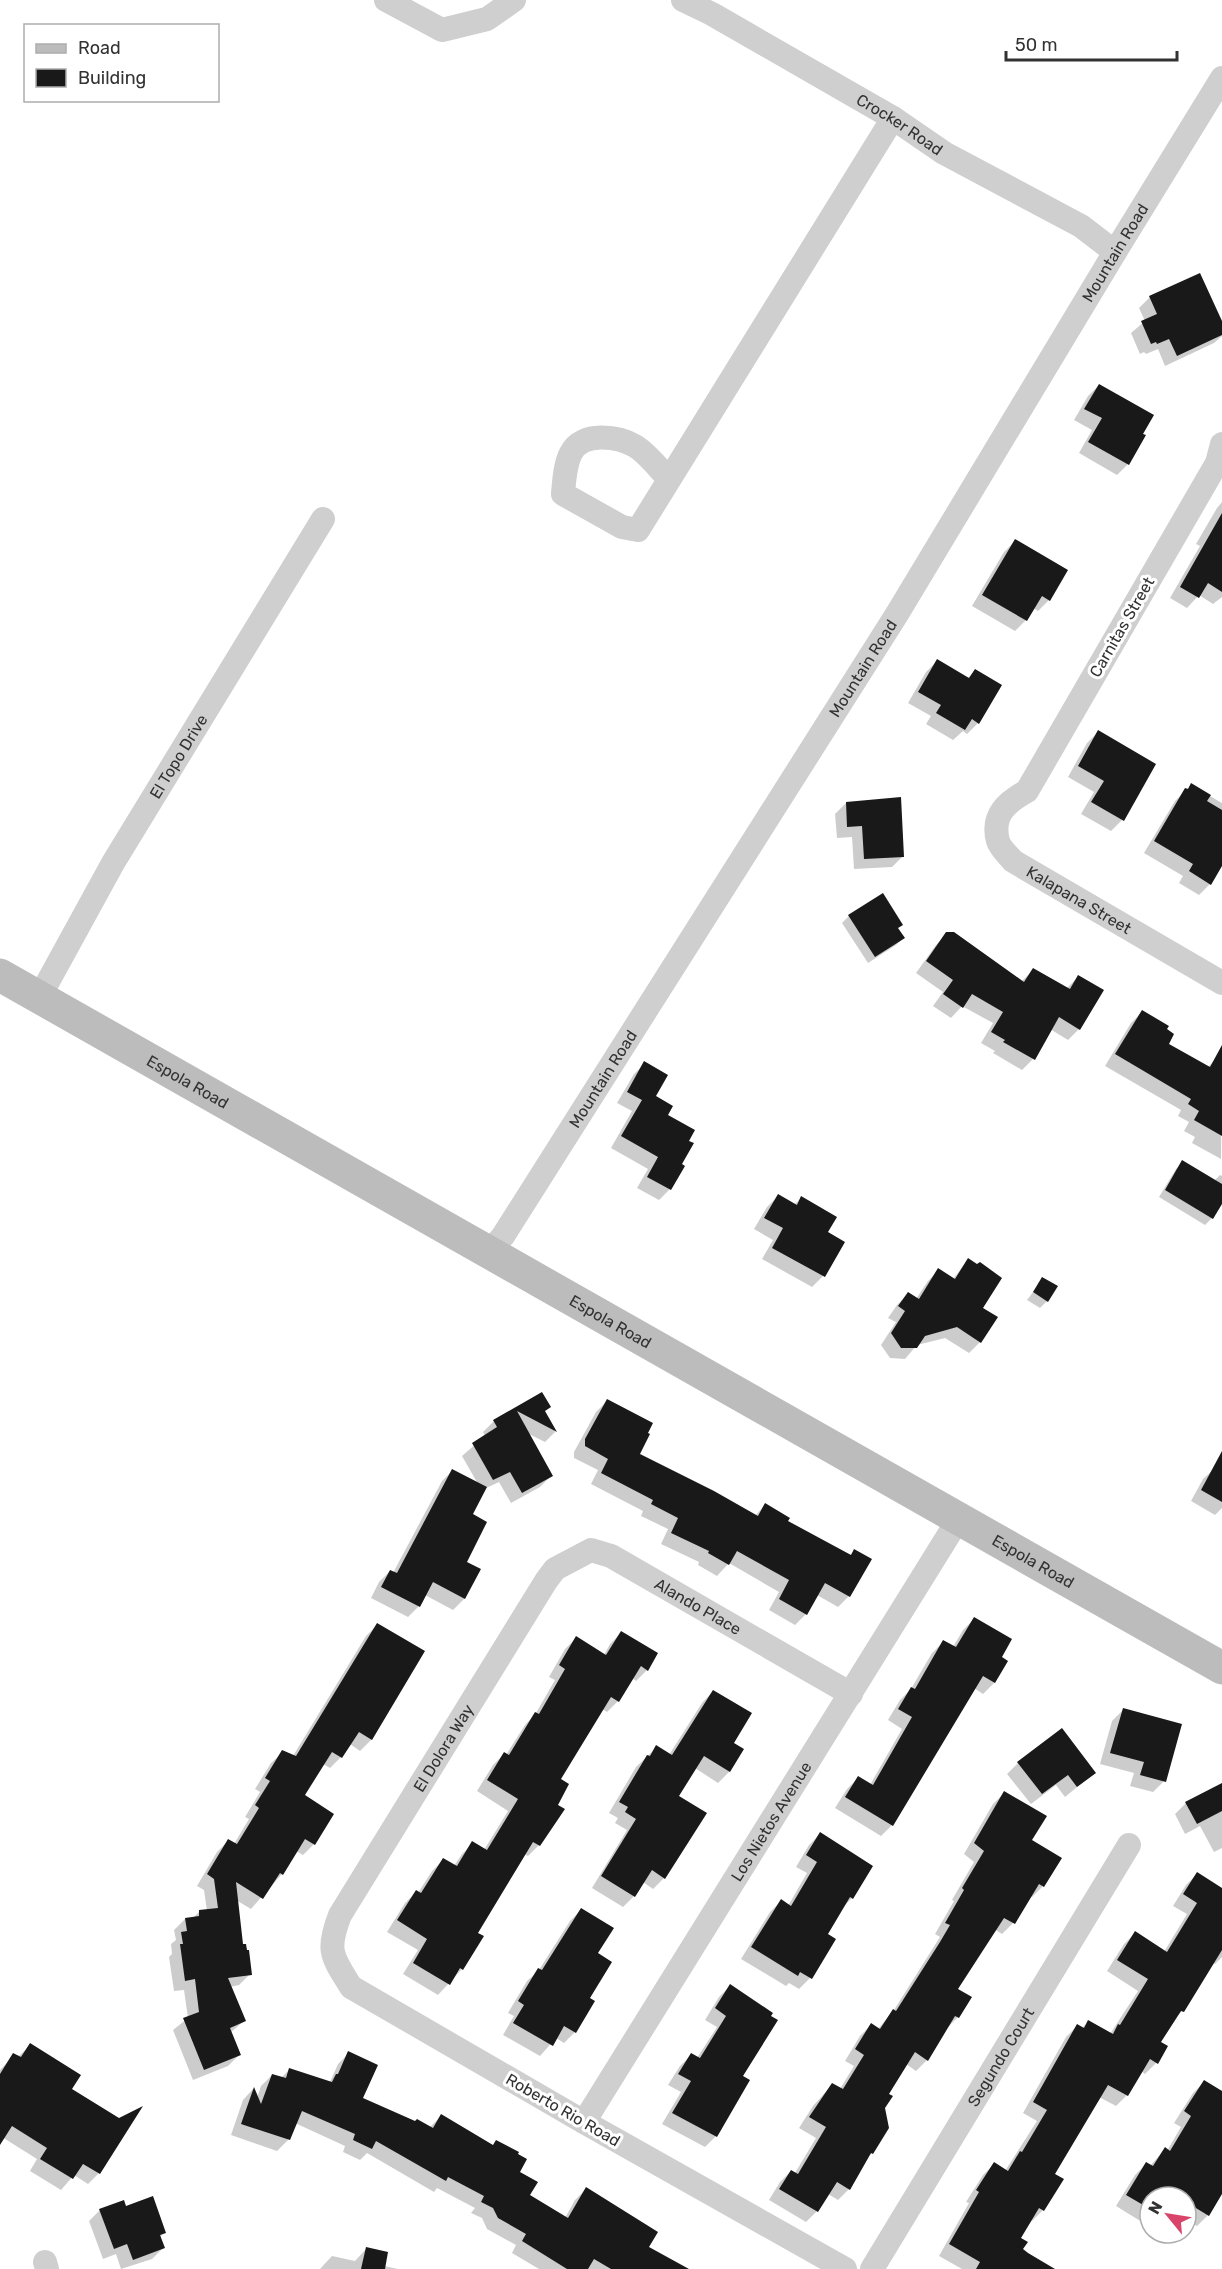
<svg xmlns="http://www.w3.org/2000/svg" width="1222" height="2269" font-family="Rubik,sans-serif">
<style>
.shadow{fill:#0003}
.building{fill:#191919}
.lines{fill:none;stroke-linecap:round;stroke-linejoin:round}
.minor{stroke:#cfcfcf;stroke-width:24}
.secondary{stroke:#bcbcbc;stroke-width:33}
.labels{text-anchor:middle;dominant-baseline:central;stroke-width:6;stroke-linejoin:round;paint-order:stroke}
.street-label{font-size:16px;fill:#323232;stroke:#fff}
</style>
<rect width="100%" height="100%" fill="#fff"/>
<g class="shadow">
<path d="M1150 297 1222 325V336L1214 343 1165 366 1158 349 1146 354 1144 352 1140 354 1131 333 1145 321 1139 308Z"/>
<path d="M1099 385 1128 464 1117 475 1079 453 1092 430 1074 420 1088 396Z"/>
<path d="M1222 502V597L1213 604 1199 595 1187 608 1170 598 1200 546 1196 544 1217 508Z"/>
<path d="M1015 541 1049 600 1038 611 1033 608 1026 620 1015 631 972 606 1004 552Z"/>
<path d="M937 661 968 678 975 671 978 723 967 734 963 731 953 740 926 724 931 716 908 703 926 672Z"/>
<path d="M1098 732 1154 764 1122 820 1111 831 1081 814 1094 792 1068 777 1087 743Z"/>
<path d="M1191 785 1222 803V863L1210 884 1199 895 1179 883 1183 876 1144 853 1175 801Z"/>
<path d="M846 803 903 856 892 867 854 869 852 837 837 838 835 814Z"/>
<path d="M849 916 897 929 903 938 896 945 868 963 842 923Z"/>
<path d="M947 934 1021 982 1033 970 1066 989 1078 977 1079 1029 1068 1040 1050 1029 1033 1059 1022 1070 993 1053 995 1051 981 1043 993 1023 962 1006 951 1018 933 1006 943 992 916 973 936 945Z"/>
<path d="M1142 1012 1165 1030 1167 1044 1207 1068 1216 1059 1222 1063 1221 1159 1192 1143 1195 1137 1184 1131 1189 1122 1178 1116 1181 1110 1105 1066 1131 1023Z"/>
<path d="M645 1063 653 1096 687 1141 670 1189 659 1200 637 1188 648 1169 611 1148 632 1111 617 1103 634 1074Z"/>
<path d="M1183 1162 1214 1181 1220 1175 1222 1176V1201L1212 1218 1205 1225 1159 1197 1176 1169Z"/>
<path d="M778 1196 794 1205 801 1198 826 1233 842 1242 823 1276 812 1287 762 1259 773 1240 754 1229 767 1207Z"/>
<path d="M968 1260 981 1308 980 1342 969 1353 945 1338 917 1345 905 1359 890 1358 881 1345 896 1322 888 1318 897 1305 908 1294 916 1299 928 1281 939 1270 953 1279Z"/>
<path d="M1043 1279 1047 1301 1040 1308 1027 1300Z"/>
<path d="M542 1394 544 1412 555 1432 545 1442 527 1433 551 1476 540 1487 511 1503 499 1482 484 1489 471 1515 465 1562 479 1570 464 1599 453 1610 425 1595 419 1606 408 1617 371 1598 379 1582 390 1571 393 1573 442 1481 453 1470 478 1484 462 1456 485 1436 483 1432 494 1421Z"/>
<path d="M607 1401 638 1455 755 1516 765 1505 786 1521 849 1556 854 1551 870 1560 849 1596 838 1607 817 1595 806 1614 795 1625 769 1610 779 1592 729 1563 717 1576 698 1565 699 1562 661 1544 668 1529 641 1516 643 1511 591 1484 598 1470 574 1458V1452L596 1412Z"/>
<path d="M1222 1462V1508L1215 1515 1191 1501 1203 1479Z"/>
<path d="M974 1619 1000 1657 994 1683 983 1694 974 1688 892 1825 881 1836 835 1808 847 1789 858 1778 870 1785 902 1729 888 1720 900 1700 911 1689 932 1653 943 1642 953 1647 963 1630Z"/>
<path d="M377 1625 423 1652 371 1740 360 1751 350 1744 341 1757 330 1768 323 1764 302 1795 314 1844 303 1855 296 1851 282 1874 251 1909 236 1900 242 1946 250 1974 239 1985 230 1987 244 2021 230 2033 239 2055 228 2066 193 2080 173 2030 188 2018 184 1990 174 1991 169 1957 172 1954 171 1944 176 1940 174 1930 185 1919 193 1918 199 1912 207 1911 204 1890 197 1886 217 1852 228 1841 234 1844 249 1819 245 1817 260 1792 255 1789 271 1763 283 1752 293 1756 366 1636Z"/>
<path d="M621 1633 647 1670 636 1681 632 1678 618 1701 607 1712 602 1709 559 1780 539 1845 528 1856 524 1854 476 1933 482 1937 462 1969 438 1995 403 1974 418 1950 387 1932 405 1903 416 1892 418 1893 432 1871 443 1860 454 1866 462 1854 473 1843 484 1850 508 1811 477 1791 493 1765 504 1754 506 1755 525 1725 536 1713 555 1680 549 1677 565 1649 576 1638 604 1655 610 1644Z"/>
<path d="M713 1691 732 1744 742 1750 729 1772 718 1783 695 1768 677 1796 664 1878 653 1889 643 1882 634 1896 623 1907 592 1888 627 1830 615 1823 618 1818 609 1813 636 1767 657 1747 669 1755 702 1703Z"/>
<path d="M1123 1710 1164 1781 1153 1792 1130 1786 1134 1773 1100 1764 1112 1721Z"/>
<path d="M1018 1763 1094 1773 1065 1797 1056 1785 1031 1804 1007 1774Z"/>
<path d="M1222 1784V1848L1214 1852 1200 1826 1185 1834 1175 1814 1186 1803Z"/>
<path d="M1004 1793 1030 1841 1043 1886 1032 1897 1030 1896 1013 1923 1002 1934 994 1929 956 1989 958 2017 947 2028 927 2060 916 2071 906 2064 887 2095 872 2153 866 2159 849 2189 838 2200 828 2194 817 2211 806 2222 769 2200 780 2182 791 2171 795 2173 816 2138 799 2128 813 2106 832 2085 840 2089 854 2066 845 2061 860 2036 871 2025 878 2029 894 2010 940 1937 935 1934 954 1901 952 1900 974 1862 964 1854 993 1804Z"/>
<path d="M820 1834 852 1898 841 1909 826 1935 810 1978 799 1989 789 1983 786 1986 741 1959 770 1912 781 1901 788 1906 807 1873 796 1867 809 1845Z"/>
<path d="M1197 1874 1222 1890V1957L1215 1964 1213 1963 1182 2011 1174 2019 1159 2043 1156 2063 1145 2074 1141 2071 1127 2095 1116 2106 1099 2097 1053 2175 1043 2210 1032 2221 1030 2220 1019 2238 1022 2249 1052 2269H962L939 2256 969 2203 966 2202 983 2175 994 2164 1005 2171 1037 2121 1023 2113 1066 2037 1077 2026 1082 2028 1088 2022 1110 2034 1138 1991 1107 1971 1124 1944 1135 1933 1164 1952 1187 1914 1173 1906 1186 1885Z"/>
<path d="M581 1910 596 1953 588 1999 575 2032 564 2043 556 2038 540 2056 503 2035 514 2016 508 2013 527 1981 539 1970 570 1921Z"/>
<path d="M730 1986 741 2077 716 2136 705 2147 662 2124 681 2092 668 2085 680 2066 691 2055 697 2058 717 2027 705 2020 719 1997Z"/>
<path d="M30 2045 70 2090 99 2173 88 2184 74 2175 61 2190 30 2171 37 2159 2 2137 0 2140V2070L14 2055 19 2056Z"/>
<path d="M349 2053 361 2099 429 2128 441 2116 518 2173 528 2196 565 2218 575 2200 586 2189 670 2269H539L512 2253 516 2245 487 2229 482 2218 471 2213 475 2208 437 2188 434 2192 367 2153 360 2160 343 2152 345 2146 295 2123 288 2140 277 2151 231 2135 243 2100 253 2089 257 2098 261 2086 272 2075 281 2078 289 2070 330 2082 338 2064Z"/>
<path d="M1204 2082 1221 2092 1222 2089V2191L1208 2215 1197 2226 1186 2220V2197H1150V2227L1116 2206 1135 2175 1146 2164 1150 2166 1165 2149 1167 2151 1181 2127 1174 2123 1193 2093Z"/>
<path d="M125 2208 165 2232 160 2237 163 2248 152 2259 121 2269 116 2254 103 2259 89 2221 100 2210Z"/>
<path d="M366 2249 384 2266 398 2269H320L332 2256 355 2261Z"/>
</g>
<g class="building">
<path d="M1200 273 1222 321V335L1177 356 1169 339 1157 344 1156 342 1151 344 1141 321 1157 314 1149 296Z"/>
<path d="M1099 384 1154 415 1143 434 1146 435 1129 465 1088 442 1102 418 1084 409Z"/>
<path d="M1222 513V592L1208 583 1199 598 1180 587Z"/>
<path d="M1015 539 1068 570 1050 601 1042 596 1027 621 982 595Z"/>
<path d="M937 659 969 678 975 669 1002 685 979 724 972 719 965 730 936 713 941 705 918 692Z"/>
<path d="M1098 730 1156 764 1124 821 1091 802 1104 781 1078 766Z"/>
<path d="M1191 783 1211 795 1207 801 1222 810V866L1211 885 1189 871 1193 864 1154 841 1185 788 1188 789Z"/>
<path d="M901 797 904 857 864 859 862 826 847 827 846 802Z"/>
<path d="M883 893 903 925 898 928 905 938 875 957 848 915Z"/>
<path d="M946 932H954L1024 982 1033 968 1070 989 1078 975 1104 990 1080 1030 1059 1017 1035 1060 1003 1042 1005 1040 991 1032 1003 1012 972 994 963 1008 943 994 953 980 926 961Z"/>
<path d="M1142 1010 1169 1026 1167 1029 1174 1034 1169 1044 1210 1067 1222 1045V1136L1194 1120 1199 1111 1188 1104 1191 1099 1115 1054Z"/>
<path d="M644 1061 668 1075 656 1096 673 1106 668 1115 695 1130 689 1141 694 1143 682 1164 685 1166 671 1190 647 1177 658 1157 621 1136 642 1100 627 1092Z"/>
<path d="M1182 1160 1222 1184V1204L1213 1219 1165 1190Z"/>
<path d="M778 1194 797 1205 801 1196 837 1217 828 1232 845 1242 825 1277 772 1248 783 1228 764 1218Z"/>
<path d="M968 1258 977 1264 980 1262 1002 1278 983 1308 998 1317 981 1343 957 1327 925 1336 917 1348H901L891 1333 905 1311 898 1306 908 1292 919 1299 938 1268 955 1279Z"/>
<path d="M1042 1277 1058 1286 1048 1302 1033 1292Z"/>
<path d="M542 1392 551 1407 545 1411 557 1432 517 1411 553 1476 522 1493 510 1472 493 1480 472 1443 497 1427 493 1420Z"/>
<path d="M607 1399 653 1423 648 1433 650 1434 640 1454 714 1491 758 1516 765 1503 790 1518 788 1521 851 1555 854 1549 872 1559 850 1597 825 1583 807 1615 779 1599 789 1580 737 1551 729 1565 708 1553 709 1551 671 1533 678 1518 651 1504 653 1500 601 1473 608 1459 585 1446V1439Z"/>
<path d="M1222 1451V1502L1201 1490Z"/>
<path d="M452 1469 487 1487 473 1514 487 1522 467 1562 481 1569 465 1599 433 1582 420 1607 381 1587 390 1570 397 1573Z"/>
<path d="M974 1617 1012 1639 1002 1657 1008 1661 995 1683 983 1676 893 1826 845 1797 858 1776 873 1785 912 1717 898 1709 911 1687 915 1689 943 1640 956 1647Z"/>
<path d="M377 1623 425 1651 372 1740 359 1732 342 1758 332 1752 305 1795 334 1814 315 1845 305 1839 283 1875 280 1873 263 1899 236 1882 243 1944H246L247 1950H249L252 1975 228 1978 246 2021 230 2028 241 2055 204 2070 183 2018 199 2012 195 1979 185 1981 180 1944H183L181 1932 187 1931 185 1918 199 1916V1910L218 1908 214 1879 207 1874 228 1839 237 1844 259 1808 255 1805 270 1781 265 1778 282 1750 296 1756Z"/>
<path d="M621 1631 658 1653 648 1671 641 1666 619 1702 611 1697 561 1779 569 1784 558 1805 565 1809 540 1846 533 1842 478 1933 484 1936 463 1970 460 1968 450 1985 413 1963 427 1939 397 1920 416 1890 421 1893 443 1858 457 1866 472 1841 487 1850 518 1799 487 1780 504 1752 509 1755 535 1712 539 1714 565 1669 559 1665 576 1636 606 1655Z"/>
<path d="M713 1690 752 1713 734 1743 744 1749 730 1772 704 1756 679 1796 707 1813 665 1879 652 1870 635 1897 601 1876 636 1819 625 1812 628 1807 619 1802 647 1755 650 1756 656 1745 672 1755Z"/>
<path d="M1123 1708 1182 1724 1166 1782 1140 1775 1144 1762 1110 1753Z"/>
<path d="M1062 1728 1096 1773 1077 1787 1068 1775 1042 1794 1017 1762Z"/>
<path d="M1222 1783V1811L1197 1824 1185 1802Z"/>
<path d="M1004 1791 1047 1816 1032 1840 1062 1858 1044 1887 1039 1884 1015 1924 1004 1918 958 1989 972 1997 959 2018 955 2016 928 2061 915 2052 889 2094 893 2096 885 2108 889 2128 873 2154 871 2153 850 2190 837 2182 818 2212 779 2189 791 2170 798 2174 826 2127 809 2117 832 2083 843 2089 864 2055 855 2049 871 2023 880 2029 893 2009 896 2011 940 1942 950 1925 945 1923 964 1890 962 1888 984 1851 974 1843Z"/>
<path d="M820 1832 873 1866 853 1899 850 1897 828 1934 836 1939 812 1979 800 1972 798 1976 751 1947 781 1899 791 1906 817 1862 806 1855Z"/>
<path d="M1197 1872 1222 1888V1950L1184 2012 1181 2011 1161 2042 1168 2046 1158 2064 1150 2059 1128 2096 1108 2085 1055 2174 1064 2179 1044 2211 1039 2208 1021 2238 1028 2242 1023 2249 1028 2253 1055 2269H976L980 2262 949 2244 979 2192 976 2190 994 2162 1008 2171 1020 2151 1022 2152 1047 2110 1033 2102 1077 2024 1084 2028 1088 2020 1113 2034 1118 2024 1120 2025 1148 1979 1117 1960 1135 1931 1167 1952 1197 1903 1183 1894Z"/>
<path d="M581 1908 614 1928 598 1953 612 1962 590 1998 595 2001 576 2033 564 2026 553 2046 513 2023 524 2005 518 2001 538 1968 542 1970Z"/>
<path d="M730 1984 773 2013 771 2016 778 2020 743 2076 750 2080 717 2137 672 2113 691 2081 678 2074 691 2053 700 2058 726 2016 715 2008Z"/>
<path d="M30 2043 81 2075 72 2089 119 2118 143 2106 100 2174 83 2164 73 2179 40 2159 47 2148 12 2126 0 2145V2074L13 2053 21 2057Z"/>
<path d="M348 2051 378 2065 363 2098 415 2121 417 2119 433 2128 441 2114 493 2145 496 2140 519 2152 518 2154 527 2159 520 2172 538 2182 530 2195 568 2218 586 2187 658 2232 649 2247 689 2269H611L594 2259 588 2269H567L522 2241 526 2234 498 2218 493 2208 481 2202 484 2196 448 2177 446 2181 376 2141 372 2149 353 2140 355 2134 302 2111 290 2140 241 2124 254 2087 261 2104 272 2074 286 2078 289 2068 332 2082 336 2074H338Z"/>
<path d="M1204 2080 1222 2091V2194L1209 2216 1186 2202V2197H1150V2209L1126 2195 1146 2162 1153 2166 1165 2147 1170 2151 1191 2116 1184 2111Z"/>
<path d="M153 2196 166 2233 160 2235 165 2248 133 2260 127 2244 114 2249 99 2209 124 2200 126 2206Z"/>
<path d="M366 2247 388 2252 385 2269H361Z"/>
</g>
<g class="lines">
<g class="minor">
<path d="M386 0 442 30 487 19 514 0"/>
<path id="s1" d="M683 0 712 14 893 118 944 153 1081 226 1115 252"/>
<path id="s2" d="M1222 444 1217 463 1027 791C1007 802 991 815 998 841 1000 848 1008 855 1013 861L1222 983"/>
<path d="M669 479C659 469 647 453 635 446 618 436 582 431 571 453 565 464 564 482 563 494L622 527 638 530 893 118"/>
<path id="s3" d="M39 998 113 863 323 519"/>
<path id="s4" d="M490 1251 503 1236 897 614 1115 252 1222 78"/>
<path id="s5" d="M584 2122 958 1520"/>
<path d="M45 2262 47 2269"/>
<path id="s6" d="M845 2269 584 2122 351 1987C332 1956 326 1951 340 1915L546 1581 555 1569 591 1550 611 1556 851 1694"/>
<path id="s7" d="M872 2269 1129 1845"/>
</g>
<path class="secondary" id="s8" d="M0 975 1222 1668"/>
</g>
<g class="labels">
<g class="street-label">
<text stroke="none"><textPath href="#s1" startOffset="250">Crocker Road</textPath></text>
<text stroke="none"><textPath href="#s4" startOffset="1178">Mountain Road</textPath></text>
<text transform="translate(1122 627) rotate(-60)">Carnitas Street</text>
<text stroke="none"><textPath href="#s4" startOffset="692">Mountain Road</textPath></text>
<text stroke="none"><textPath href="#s3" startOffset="279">El Topo Drive</textPath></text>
<text stroke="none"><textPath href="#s2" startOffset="564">Kalapana Street</textPath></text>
<text stroke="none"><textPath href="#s4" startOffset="206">Mountain Road</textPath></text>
<text stroke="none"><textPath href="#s8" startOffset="216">Espola Road</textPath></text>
<text stroke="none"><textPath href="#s8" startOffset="702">Espola Road</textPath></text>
<text stroke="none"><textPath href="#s8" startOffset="1188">Espola Road</textPath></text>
<text stroke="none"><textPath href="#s6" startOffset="1216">Alando Place</textPath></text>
<text stroke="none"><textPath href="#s6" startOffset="843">El Dolora Way</textPath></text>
<text stroke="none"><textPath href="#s5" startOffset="354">Los Nietos Avenue</textPath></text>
<text stroke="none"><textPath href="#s7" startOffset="248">Segundo Court</textPath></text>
<text transform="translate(563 2110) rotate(30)">Roberto Rio Road</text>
</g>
</g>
<rect x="24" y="24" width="195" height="78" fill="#ffffff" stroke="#adadad" stroke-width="1.5"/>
<rect x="36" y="44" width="30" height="9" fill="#bcbcbc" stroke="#adadad" stroke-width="1.5"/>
<text x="78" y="54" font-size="18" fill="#323232">Road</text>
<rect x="36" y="69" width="30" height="18" fill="#191919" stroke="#adadad" stroke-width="1.5"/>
<text x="78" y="84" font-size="18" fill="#323232">Building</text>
<g transform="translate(1168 2215) rotate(300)"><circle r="28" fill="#ffffff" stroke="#adadad" stroke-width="1.5"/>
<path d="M0-4.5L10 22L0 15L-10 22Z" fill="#d9446a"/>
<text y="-9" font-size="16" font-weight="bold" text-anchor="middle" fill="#323232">N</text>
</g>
<path d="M1006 51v9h171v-9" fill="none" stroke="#323232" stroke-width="3"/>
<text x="1015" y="51" font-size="18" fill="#323232" stroke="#ffffff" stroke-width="4.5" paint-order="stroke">50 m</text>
</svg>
